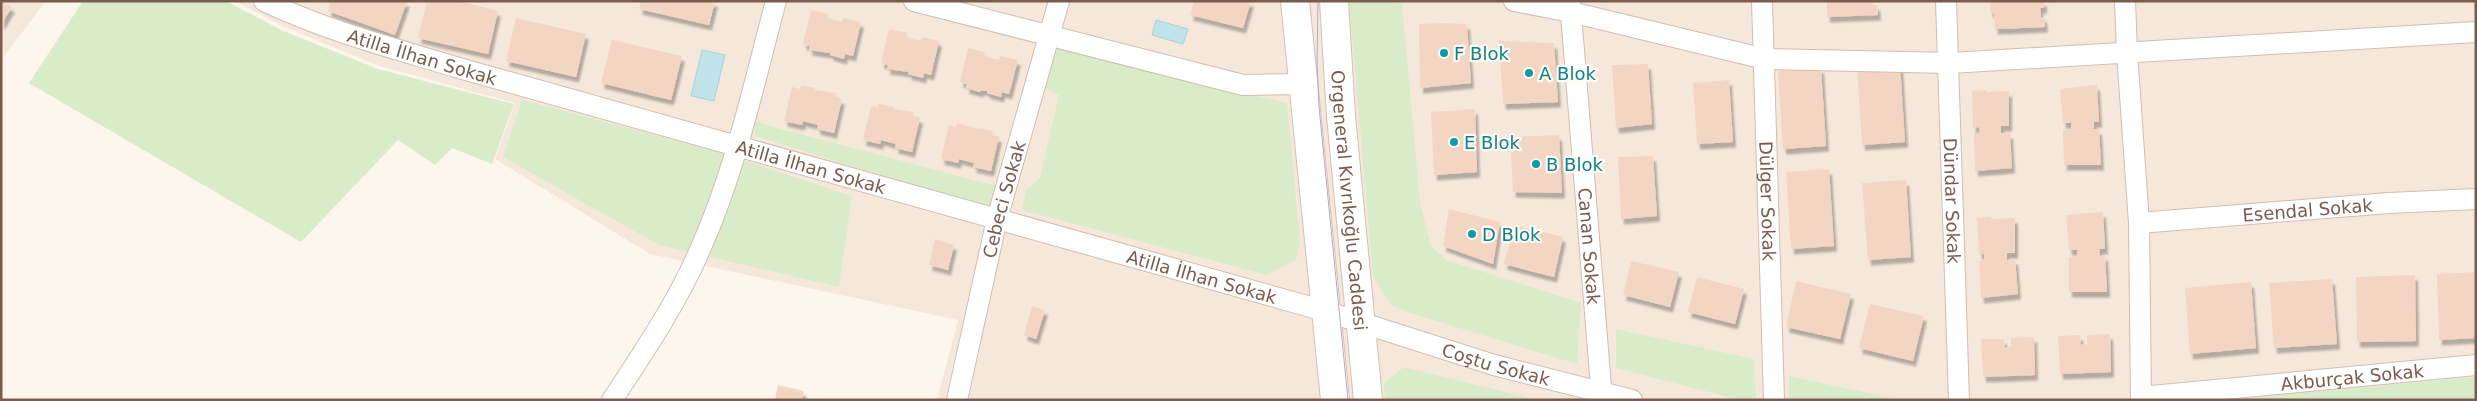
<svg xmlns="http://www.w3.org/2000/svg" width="2477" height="401" font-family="'DejaVu Sans',sans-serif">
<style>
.residential{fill:#f5e8da}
.green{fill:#d8ecc9}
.water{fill:#bfe3e8;stroke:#a5d3da}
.building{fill:#f3d5c3;filter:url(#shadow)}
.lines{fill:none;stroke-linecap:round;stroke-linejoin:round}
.street-casing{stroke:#d1beb0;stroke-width:22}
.secondary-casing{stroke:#d6c0b0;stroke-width:30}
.street{stroke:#fff;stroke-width:20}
.secondary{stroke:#fff;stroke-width:28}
.tram{stroke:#b9a8c9;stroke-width:1}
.culture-dot{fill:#0f9aa8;stroke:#fffaf3;stroke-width:2}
.labels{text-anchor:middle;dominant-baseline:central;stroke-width:4.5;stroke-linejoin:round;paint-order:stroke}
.culture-label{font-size:18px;fill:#0d838f;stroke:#fffaf3;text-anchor:start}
.street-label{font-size:18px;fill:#7a5c4d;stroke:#fffaf3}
</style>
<defs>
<filter id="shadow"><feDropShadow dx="3" dy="5.5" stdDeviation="1" flood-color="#0004"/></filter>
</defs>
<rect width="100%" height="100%" fill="#fdf6ec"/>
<g class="residential">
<path d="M1 1H46L1 60Z"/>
<path d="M235 1H2476V400H937L958 320 650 254 495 159 515 103 380 66 284 27Z"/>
</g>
<g class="green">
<path d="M83 1H226L281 30 378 69 514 104 492 164 452 148 435 165 398 140 301 242 29 83Z"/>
<path d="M1349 1 1402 3 1420 203 1431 246 1446 260 1581 303 1577 364 1407 312 1391 305 1373 277Z"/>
<path d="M1054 47 1287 103 1300 242 1296 260 1267 275 1022 210 1026 190 1040 178 1059 95 1046 89Z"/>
<path d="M522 100 719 152 852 196 839 287 659 245 503 157Z"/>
<path d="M755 122 774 127 1000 187 992 206 891 178 755 136Z"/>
<path d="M1616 329 1754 359 1756 400H1740L1616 368Z"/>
<path d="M1404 367 1538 400H1385L1384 383Z"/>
<path d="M1789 376 1900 400H1789Z"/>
<path d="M2476 377V400H2228Z"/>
</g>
<g class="water">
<path d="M1156 20 1188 29 1183 44 1152 35Z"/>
<path d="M702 50 725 55 714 101 691 96Z"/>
</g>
<g class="building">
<path d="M1 1 12 7 1 25Z"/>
<path d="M331 1H407L395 35 328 11Z"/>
<path d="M427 1H458L498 11 488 54 418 38Z"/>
<path d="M641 1H715L709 25 639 9Z"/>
<path d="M1194 1H1251L1243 28 1190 15Z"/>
<path d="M1827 1H1873V5H1877L1878 15 1827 17Z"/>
<path d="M1990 1H2044V8H2040L2041 17H2044L2045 27 1995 29 1994 13H1990Z"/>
<path d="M811 10 828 14 827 18 842 22 843 18 861 22 853 56 845 54 844 59 830 55V53L809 50 810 46 803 44Z"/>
<path d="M516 18 586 34 576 77 506 61Z"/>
<path d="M1444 23 1467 24 1471 83 1420 88 1419 24Z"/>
<path d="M889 29 907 33 906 37 921 41 922 37 939 41 931 75 924 73 923 78 908 74 909 72 887 69 888 65 881 63Z"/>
<path d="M612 40 682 56 671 100 601 83Z"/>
<path d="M1499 41 1554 43 1558 102 1503 104Z"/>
<path d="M968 48 985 52 984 56 999 60 1000 56 1018 60 1009 94 1002 92 1001 97 987 93V91L981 90 980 92 966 88 967 84 960 82Z"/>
<path d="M1648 64 1652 124 1616 128 1612 65Z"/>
<path d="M1900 65 1905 142 1862 145 1857 68Z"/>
<path d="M1821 68 1826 146 1783 149 1778 71Z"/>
<path d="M1729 80 1733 142 1697 144 1693 83Z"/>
<path d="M801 85 815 88V90L836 93 835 98 842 99 834 133 817 129 818 125 803 121 802 125 784 121 792 87 800 89Z"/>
<path d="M2097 85 2099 122H2094V129H2099L2101 165H2064L2063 130H2072L2071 123H2063L2060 89Z"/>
<path d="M1986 90V92L2009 91V126H2001V133H2010L2012 168 1975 171 1974 134H1979V127L1973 128 1972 91Z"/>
<path d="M879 104 894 107 893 109 914 112 913 116 920 118 912 152 895 148 896 144 881 140 880 144 863 140 871 106 878 108Z"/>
<path d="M1475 109 1477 172 1434 175 1431 112Z"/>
<path d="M957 123 978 129V128L993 131 992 135 999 137 991 171 973 167 974 163 959 159 958 163 941 159 949 125 956 127Z"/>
<path d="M1559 135 1562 193 1513 192 1510 137Z"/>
<path d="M1653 156 1657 216 1621 219 1618 157Z"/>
<path d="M1829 169 1834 246 1791 249 1786 172Z"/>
<path d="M1906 180 1911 257 1868 260 1862 183Z"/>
<path d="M1449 209 1500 222 1493 264 1443 246Z"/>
<path d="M2103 212 2105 249H2099L2100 256 2105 255 2107 292H2069V257L2077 256V250H2069L2066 215Z"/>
<path d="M1991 217V219L2015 218V253H2007V260L2015 259 2018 294 1981 298 1979 261H1985L1984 254H1979L1977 218Z"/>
<path d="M1514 225 1563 237 1554 277 1504 264Z"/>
<path d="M935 239 954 245 948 270 929 265Z"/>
<path d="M1631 261 1679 272 1670 307 1623 295Z"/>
<path d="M2476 272V338L2439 340 2437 274Z"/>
<path d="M2415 275 2416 341 2357 342 2356 277Z"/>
<path d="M1697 277 1744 289 1735 324 1688 312Z"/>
<path d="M2332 279 2337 344 2274 348 2269 283Z"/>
<path d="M1796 281 1851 294 1840 339 1786 327Z"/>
<path d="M2251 282 2256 348 2190 354 2185 288Z"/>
<path d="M1870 304 1924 316 1913 361 1859 348Z"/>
<path d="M1032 306 1045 310 1036 339 1024 335Z"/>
<path d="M2110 334 2111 372 2060 374 2058 336 2080 335 2081 345 2087 344V335Z"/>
<path d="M2034 337 2035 375 1983 377 1981 339H2004L2005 348 2011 347V338Z"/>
<path d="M778 385 804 391 802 400H775Z"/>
</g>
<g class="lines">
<defs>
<g id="street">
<path id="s1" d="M264 1C327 31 393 48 459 68L1325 311 1494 365 1632 400"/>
<path d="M914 1 1243 85 1303 84"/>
<path d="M1514 1 1571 12 1765 59 1950 63 2476 32"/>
<path id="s2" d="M1570 1 1602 400"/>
<path id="s3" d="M1762 1 1774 400"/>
<path id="s4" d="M1946 1 1959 400"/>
<path d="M2125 1 2127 52 2139 223 2141 400"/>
<path id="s5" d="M2139 223 2389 203 2476 199"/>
<path id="s6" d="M2141 397 2476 365"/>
<path d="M612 400C645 350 679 300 702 245 736 168 754 83 776 1"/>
<path id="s7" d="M957 400 997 219 1059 1"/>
</g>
<g id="secondary">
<path d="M1295 1 1335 400"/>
<path id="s8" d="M1334 1 1341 116 1368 400"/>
</g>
</defs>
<use href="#street" class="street-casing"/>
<use href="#secondary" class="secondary-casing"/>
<use href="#street" class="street"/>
<use href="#secondary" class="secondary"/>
<path class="tram" d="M1318 1 1317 62 1319 107 1348 400"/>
</g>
<g class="culture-dot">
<circle cx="1444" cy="53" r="5"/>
<circle cx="1529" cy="73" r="5"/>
<circle cx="1454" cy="142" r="5"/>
<circle cx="1536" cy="164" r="5"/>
<circle cx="1472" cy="234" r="5"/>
</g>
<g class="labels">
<g class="culture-label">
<text x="1454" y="53">F Blok</text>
<text x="1539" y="73">A Blok</text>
<text x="1464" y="142">E Blok</text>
<text x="1546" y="164">B Blok</text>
<text x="1482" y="234">D Blok</text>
</g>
<g class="street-label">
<text stroke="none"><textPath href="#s1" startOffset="168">Atilla İlhan Sokak</textPath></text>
<text stroke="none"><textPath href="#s1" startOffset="572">Atilla İlhan Sokak</textPath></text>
<text stroke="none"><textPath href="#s7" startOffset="206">Cebeci Sokak</textPath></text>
<text stroke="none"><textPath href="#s3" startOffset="200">Dülger Sokak</textPath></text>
<text stroke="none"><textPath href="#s4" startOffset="200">Dündar Sokak</textPath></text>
<text stroke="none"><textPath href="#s8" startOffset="200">Orgeneral Kıvrıkoğlu Caddesi</textPath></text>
<text stroke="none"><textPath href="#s5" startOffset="169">Esendal Sokak</textPath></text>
<text stroke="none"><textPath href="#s2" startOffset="246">Canan Sokak</textPath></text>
<text stroke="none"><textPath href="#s1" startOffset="978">Atilla İlhan Sokak</textPath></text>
<text stroke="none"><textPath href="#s1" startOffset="1285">Coştu Sokak</textPath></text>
<text stroke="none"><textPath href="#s6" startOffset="212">Akburçak Sokak</textPath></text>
</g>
</g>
<rect width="2477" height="401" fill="none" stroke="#7a5c4d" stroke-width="5"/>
</svg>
